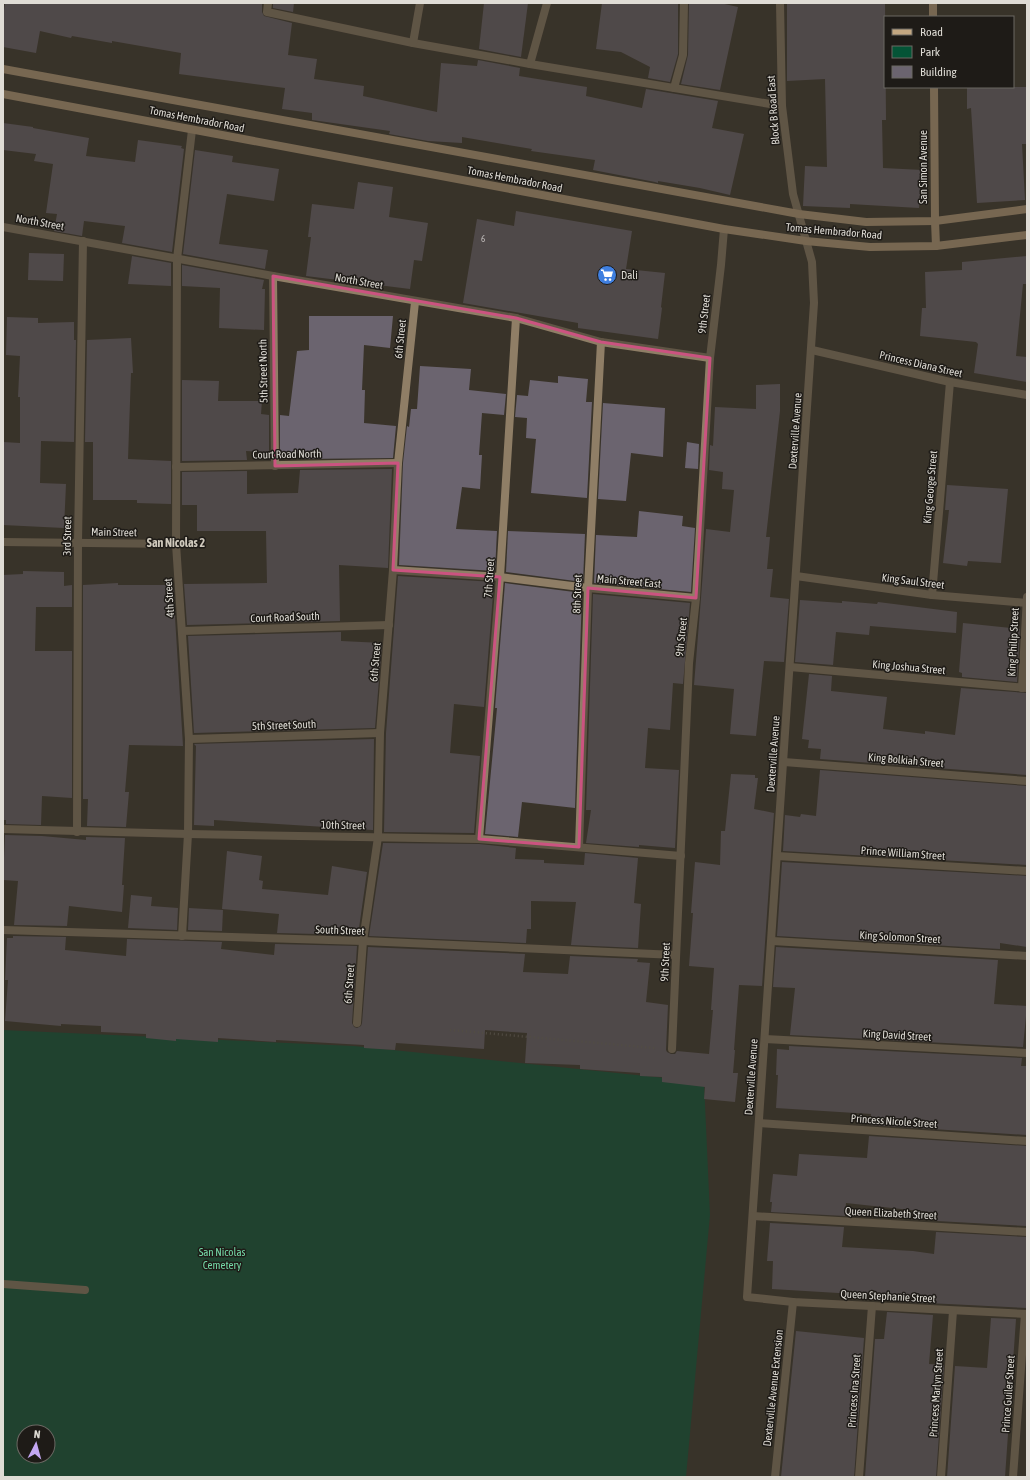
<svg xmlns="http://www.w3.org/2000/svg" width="1030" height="1480" font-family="'Asap Condensed',sans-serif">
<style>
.green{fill:#045436;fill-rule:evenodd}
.building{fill:#6b646f}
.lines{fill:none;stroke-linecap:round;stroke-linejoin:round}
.path{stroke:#716c63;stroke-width:2.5;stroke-dasharray:1 3;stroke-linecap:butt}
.lane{stroke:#8f7e66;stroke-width:8}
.street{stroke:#8f7e66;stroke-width:8}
.secondary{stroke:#c3a781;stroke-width:8}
.marked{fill:none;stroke:#cb5380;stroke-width:3;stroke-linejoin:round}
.labels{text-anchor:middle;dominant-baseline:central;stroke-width:3;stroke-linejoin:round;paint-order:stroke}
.number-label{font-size:9px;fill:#c2bebc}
.street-label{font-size:11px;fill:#dfdcd5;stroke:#1e1b17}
.poi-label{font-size:11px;fill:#dfdcd5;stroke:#1e1b17;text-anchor:start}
.park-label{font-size:11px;fill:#74d9a7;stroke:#1e1b17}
.neighbourhood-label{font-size:12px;font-weight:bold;fill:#cfc9bc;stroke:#1e1b17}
</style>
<rect width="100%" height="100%" fill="#393329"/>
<path class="green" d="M3 1030 354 1046 704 1082 710 1215 686 1477H3ZM24 1432H48V1456H24Z"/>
<g class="building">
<path d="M5 3H262V12L264 16 292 23 288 55 317 59 314 79 364 86 363 96 437 112 441 63 477 66 478 60 520 68 519 76 587 87 586 96 642 108 646 89 718 101 712 128 744 134 730 195 700 188 658 181V183L655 182 593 170 595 160 531 151 532 149 462 137V143L428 141 389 134 390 131 312 120V113L282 109 285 88 179 74 181 53 112 41V43L72 36 71 38 40 31 36 53 3 47V17Z"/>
<path d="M273 3H294L293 12 273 8Z"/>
<path d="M484 3H528L521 57 479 49Z"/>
<path d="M602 3H678V54L670 82 648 78 650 67 621 52 596 49Z"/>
<path d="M689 3H720L738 7 720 90 681 84 688 55Z"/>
<path d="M787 3H885L886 120H882L883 168 922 170 919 208 850 204V208L803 206 805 166 827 167 825 79 787 81Z"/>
<path d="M967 87H1027V144H1022L1025 200 977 203 971 108 967 109Z"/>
<path d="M3 123 33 127V128L89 138 86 156 135 162 138 140 182 146 181 148 184 149 172 252 122 243 125 226 84 221 82 236 54 231 57 214 46 213 53 164 34 161 36 154 3 150Z"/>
<path d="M195 150 233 156 232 162 279 169 274 201 227 194 219 244 268 250 265 269 183 254Z"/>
<path d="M358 182 393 187 389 217 428 223 422 261 414 260 410 289 306 276 311 237H308L312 204 354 209Z"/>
<path d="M516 211 632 231 626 269 665 273 661 307 662 308 658 339 578 328V323L463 303 477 219 514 226Z"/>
<path d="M29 253 64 254 63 281 28 280Z"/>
<path d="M132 256 171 263V286L128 284Z"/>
<path d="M1027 256V284H1023L1016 356 1027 357V382L974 373 978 344 976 342 920 336 922 308H926L925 272 962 270V262Z"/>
<path d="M182 265 264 280 262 289H265L264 330 219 328 220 288 182 286Z"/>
<path d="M309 316H393L390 348 364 345 362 390H365L364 423 396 426 393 458 302 459V453L280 452V415L289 416 297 351 309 350Z"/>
<path d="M7 317 38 318V323L74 322V340H76L74 442 41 441 40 483 66 484 64 528 3 525V442L20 443V397H18L20 356 6 355Z"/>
<path d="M131 338 133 373H131L128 459 171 461V504L137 503V500H93V442H85L87 340Z"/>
<path d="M420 366 471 369 469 390 506 394 504 415 482 413 479 455H482L480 489 462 487 456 529 497 531 495 571 399 565 403 463 407 426 409 427 411 409H417Z"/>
<path d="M558 376 588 379 586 402H592L587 498 531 493 536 439 526 438 527 418 515 417 517 395 528 396 530 380 558 383Z"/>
<path d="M182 380 219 381 218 401H262L261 414 269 415V452L246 451 247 460 182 461Z"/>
<path d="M780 384V411L766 537H770L767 569H773L770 597 789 599 784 662 764 661 756 736 730 734 734 689 694 685 701 598 706 529 730 532 734 490 722 489 723 472 709 470 710 445 713 446 715 407 756 409V385Z"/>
<path d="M603 403 665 408 663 457 631 453 626 501 598 499Z"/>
<path d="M687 442 699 444 698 469 685 468Z"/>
<path d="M392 469 388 568 339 565 340 621 187 625 184 584 267 583 266 531H197V505H182V472L247 471V494L298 493 300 470Z"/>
<path d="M947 485 1008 489 1001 563 968 561 967 566 943 563 949 510H945Z"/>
<path d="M639 511 683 516 682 526 695 528 691 592 594 583 596 535 637 537Z"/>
<path d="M508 531 585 534 583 582 506 572Z"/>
<path d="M23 571 64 572V586L72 585V607H36L35 651H72V798L42 796 41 825 6 824V820H3V575L23 574Z"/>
<path d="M398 576 494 582 484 707 454 704 450 753 480 756 474 833 384 832 386 733Z"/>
<path d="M118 583V585H173L183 746 129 745 125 792H129L126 827 87 826 88 799H83V585Z"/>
<path d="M505 583 582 593 575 808 522 802 518 837 485 834 497 708H495Z"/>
<path d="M593 594 690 603 683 684 673 683 670 730 648 728 645 768 679 770 675 848 639 845V847L586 843 591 810H586Z"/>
<path d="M800 600 842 603V601L877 604 878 602 957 612 956 633 870 626 869 635 836 632 833 665 795 662Z"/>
<path d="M963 623 1020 629 1017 682 962 677V673L959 672Z"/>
<path d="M341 632V641L382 643 375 728 194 733 188 636Z"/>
<path d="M809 674 832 676 831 691 887 697 883 729 925 734V731L955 735 961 688 1027 693V775L820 759 821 749 808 748 809 740 802 739Z"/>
<path d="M374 739 373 830 214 820V826L194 825 196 746 194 744Z"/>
<path d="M820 770 1027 786V865L783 851 785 815 800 817 801 814 816 816Z"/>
<path d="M731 774 755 775V778H758L754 809 774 813 762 986 739 985 734 1050H735L733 1073H738L735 1102 704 1099 705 1087 662 1082V1077L640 1076V1073L580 1069V1065L525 1063 527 1033 485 1030 484 1049 396 1043 395 1050 364 1048V1045L276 1040V1042L218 1038V1042L176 1039V1041L146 1038V1034L101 1032V1026L61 1024V1026L5 1021 8 980H5L7 938H13V936L66 937 65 950 126 956 127 939 222 942 221 949 274 955 275 944 357 946 352 1023 354 1027 357 1028 361 1026 362 1023 368 947 525 954 523 972 568 974 570 956 638 959 637 962 650 963 646 1002 668 1005 666 1050 667 1052 671 1054H675L677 1051 709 1054 713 1010H711L714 968 689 966 693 913H691L695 862 720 865 721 831H725Z"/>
<path d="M5 835 42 836 86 840V837L125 838 122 885H124L122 912 69 906 67 926 14 925 18 881 3 880Z"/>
<path d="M383 843 479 844 516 848 515 859 544 860V863L584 865 585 853 638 858 634 903 641 904 638 948 571 945 576 902 531 901V929H527L526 943 369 936Z"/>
<path d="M227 851 262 856 259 880 263 881 262 889 328 895 332 866 367 872 358 935 277 933 279 914 222 909Z"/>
<path d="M782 862 1027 876V947L1000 943V949L777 936Z"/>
<path d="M131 895 152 897 151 906 178 908 177 930 128 928Z"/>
<path d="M189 908 223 910 222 931 188 930Z"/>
<path d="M776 947 998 960 994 1004 1027 1006 1023 1047 790 1035 795 988 773 987Z"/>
<path d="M789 1046 1022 1058 1021 1066H1027V1135L870 1125 871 1114 776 1108 778 1075H776L777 1049 789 1050Z"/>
<path d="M869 1136 1027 1146V1226L937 1221 938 1213 846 1203 845 1216 771 1212 772 1202H770L773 1174 797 1176 799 1154 867 1158Z"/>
<path d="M770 1223 844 1227 842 1247 913 1251 934 1254 936 1232 1027 1237V1308L888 1301V1296L772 1289 773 1261H767Z"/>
<path d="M887 1312 933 1315 929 1364 944 1365 936 1477H865L875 1339H884Z"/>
<path d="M991 1318 1016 1319 1005 1477H947L955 1366 987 1368Z"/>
<path d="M796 1331 864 1338 854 1477H781Z"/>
</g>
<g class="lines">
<path class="path" d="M450 1030 655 1048"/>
<g class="lane">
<path d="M177 259 192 130"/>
<path d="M3 1284 85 1290"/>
</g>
<g class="street">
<path d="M268 3 267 12 413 43 530 64 782 106"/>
<path d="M780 3 782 106 793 194 812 262 814 303 747 1297 793 1302 1027 1314"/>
<path d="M413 43 420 3"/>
<path d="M530 64 547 3"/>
<path d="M674 88 683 55 684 3"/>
<path d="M3 227 273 276 516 318 601 342 710 358"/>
<path d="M177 259 176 544 189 739 188 834 182 936"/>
<path d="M273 276 275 466"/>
<path d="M812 350 950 382 1027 395"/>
<path d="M176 467 398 463"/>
<path d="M3 542 176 544"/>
<path d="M393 570 500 577 588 588 696 598"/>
<path d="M796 576 932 595 1027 603"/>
<path d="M932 595 950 382"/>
<path d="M182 631 389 625"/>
<path d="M790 667 1027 688"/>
<path d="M1022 688 1027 597"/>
<path d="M189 739 380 733"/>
<path d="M784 762 1027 781"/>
<path d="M3 829 188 834 479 839 681 856"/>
<path d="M77 832 78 542 83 241"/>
<path d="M479 839 500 577 516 318"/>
<path d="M579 847 588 588 601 342"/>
<path d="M777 856 1027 871"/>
<path d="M3 930 363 941 676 955"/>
<path d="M772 941 1027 956"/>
<path d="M357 1023 363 941 378 837 380 733 393 570 398 463 415 302"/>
<path d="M765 1039 1027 1053"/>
<path d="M672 1049 689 663 696 598 710 358 721 265 724 229"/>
<path d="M759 1123 1027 1141"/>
<path d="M753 1216 1027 1232"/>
<path d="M775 1477 793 1302"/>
<path d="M859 1477 872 1306"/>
<path d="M941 1477 953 1311"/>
<path d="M1013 1477 1025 1314"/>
</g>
<g class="secondary">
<path d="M933 3V17"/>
<path d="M3 69 799 214 866 222 935 221 1027 209"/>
<path d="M934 87 935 221 936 246"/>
<path d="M3 94 724 229 806 241 870 247 936 246 1027 235"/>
</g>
</g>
<path d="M0 0H1030V1480H0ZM273 276 516 318 601 342 710 358 696 598 588 588 579 847 479 839 500 577 393 570 398 463 275 466Z" fill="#393329" fill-opacity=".55" fill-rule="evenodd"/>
<path class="marked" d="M273 276 516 318 601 342 710 358 696 598 588 588 579 847 479 839 500 577 393 570 398 463 275 466Z"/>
<defs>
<symbol id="supermarket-disc" viewBox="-11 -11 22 22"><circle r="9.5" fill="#3f7fe0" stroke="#1e1b17"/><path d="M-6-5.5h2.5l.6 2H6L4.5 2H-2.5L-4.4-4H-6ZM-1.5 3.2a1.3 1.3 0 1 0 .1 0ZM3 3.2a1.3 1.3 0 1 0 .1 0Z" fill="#fff"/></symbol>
</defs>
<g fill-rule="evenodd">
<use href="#supermarket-disc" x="596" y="264" width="22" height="22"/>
</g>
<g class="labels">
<g class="number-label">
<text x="483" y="239">6</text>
</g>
<g class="street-label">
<text transform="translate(773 110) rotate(-94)">Block B Road East</text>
<text transform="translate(197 119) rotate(11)">Tomas Hembrador Road</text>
<text transform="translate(923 167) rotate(-90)">San Simon Avenue</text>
<text transform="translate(515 179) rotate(11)">Tomas Hembrador Road</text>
<text transform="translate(40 222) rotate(10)">North Street</text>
<text transform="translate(834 231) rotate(5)">Tomas Hembrador Road</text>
<text transform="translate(359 281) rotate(10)">North Street</text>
<text transform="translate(704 314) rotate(-83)">9th Street</text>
<text transform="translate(400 339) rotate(-84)">6th Street</text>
<text transform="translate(921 364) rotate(13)">Princess Diana Street</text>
<text transform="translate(263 371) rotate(-91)">5th Street North</text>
<text transform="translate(795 431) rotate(-86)">Dexterville Avenue</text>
<text transform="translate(287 454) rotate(-1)">Court Road North</text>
<text transform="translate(930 487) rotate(-85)">King George Street</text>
<text transform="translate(114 532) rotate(1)">Main Street</text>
<text transform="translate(67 536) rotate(-89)">3rd Street</text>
<text transform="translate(489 578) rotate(-86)">7th Street</text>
<text transform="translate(629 581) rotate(5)">Main Street East</text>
<text transform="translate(913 581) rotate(7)">King Saul Street</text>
<text transform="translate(577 594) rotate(-88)">8th Street</text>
<text transform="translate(169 598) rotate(-94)">4th Street</text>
<text transform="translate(285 617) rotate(-2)">Court Road South</text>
<text transform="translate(681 637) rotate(-84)">9th Street</text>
<text transform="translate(1013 642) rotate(-87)">King Philip Street</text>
<text transform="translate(375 662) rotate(-85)">6th Street</text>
<text transform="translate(909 667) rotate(5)">King Joshua Street</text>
<text transform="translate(284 725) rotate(-2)">5th Street South</text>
<text transform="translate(773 754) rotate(-86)">Dexterville Avenue</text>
<text transform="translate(906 760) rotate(5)">King Bolkiah Street</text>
<text transform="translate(343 825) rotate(1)">10th Street</text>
<text transform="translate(903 853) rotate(4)">Prince William Street</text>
<text transform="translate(340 930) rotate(2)">South Street</text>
<text transform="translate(900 937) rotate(3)">King Solomon Street</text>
<text transform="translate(665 962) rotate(-87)">9th Street</text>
<text transform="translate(349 984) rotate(-86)">6th Street</text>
<text transform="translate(897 1035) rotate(3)">King David Street</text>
<text transform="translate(751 1077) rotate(-86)">Dexterville Avenue</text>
<text transform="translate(894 1121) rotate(4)">Princess Nicole Street</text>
<text transform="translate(891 1213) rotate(3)">Queen Elizabeth Street</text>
<text transform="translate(888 1296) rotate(3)">Queen Stephanie Street</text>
<text transform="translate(773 1388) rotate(-84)">Dexterville Avenue Extension</text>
<text transform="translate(854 1391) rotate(-86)">Princess Ina Street</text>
<text transform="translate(936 1393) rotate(-86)">Princess Marlyn Street</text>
<text transform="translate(1008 1394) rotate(-86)">Prince Guiler Street</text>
</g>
<g class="poi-label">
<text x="621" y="275">Dali</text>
</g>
<g class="park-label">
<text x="222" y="1252">San Nicolas<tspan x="222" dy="13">Cemetery</tspan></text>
</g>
<g class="neighbourhood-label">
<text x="176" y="543">San Nicolas 2</text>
</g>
</g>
<rect width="1030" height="1480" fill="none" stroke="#dfdcd5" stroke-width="8"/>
<rect x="884" y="16" width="130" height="72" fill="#1e1b17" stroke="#6b6863"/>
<rect x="892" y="29" width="20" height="6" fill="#c3a781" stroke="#6b6863"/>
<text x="920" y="36" font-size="12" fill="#dfdcd5">Road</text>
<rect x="892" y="46" width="20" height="12" fill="#045436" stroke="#6b6863"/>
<text x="920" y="56" font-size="12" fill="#dfdcd5">Park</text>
<rect x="892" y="66" width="20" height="12" fill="#6b646f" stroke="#6b6863"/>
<text x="920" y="76" font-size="12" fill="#dfdcd5">Building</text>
<g transform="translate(36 1444) rotate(6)"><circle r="19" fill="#1e1b17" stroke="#6b6863"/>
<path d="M0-3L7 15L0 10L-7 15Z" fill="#c3a7f2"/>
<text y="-6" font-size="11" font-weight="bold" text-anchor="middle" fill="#dfdcd5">N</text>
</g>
</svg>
